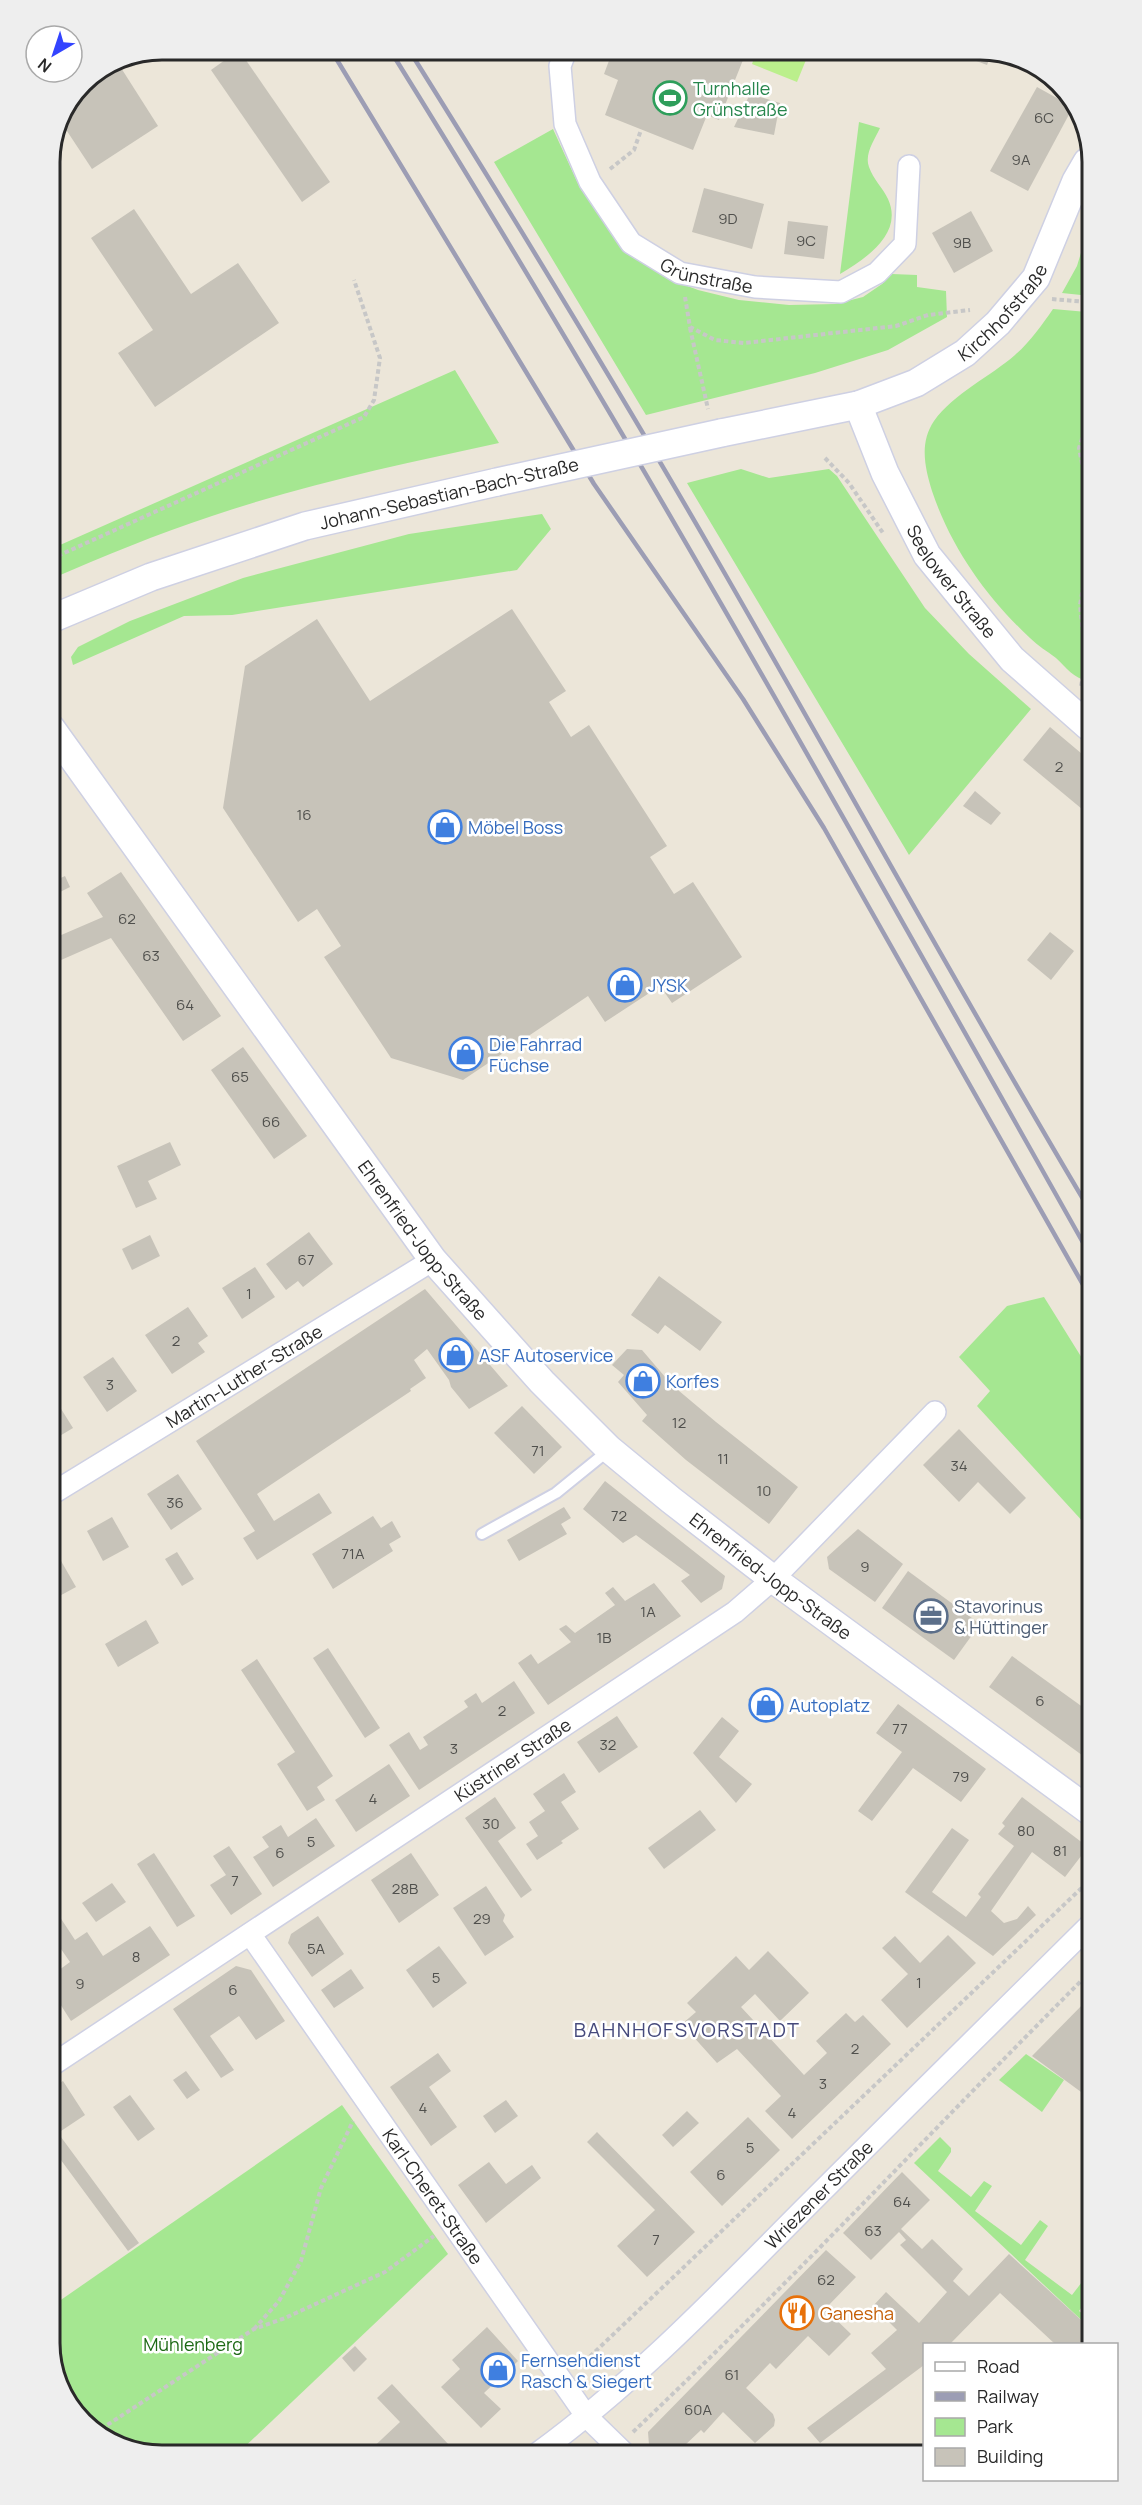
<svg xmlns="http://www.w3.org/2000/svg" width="1142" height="2505" font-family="Manrope,sans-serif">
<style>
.green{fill:#a5e791}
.pitch{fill:#bbef8c}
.building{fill:#c7c3b9}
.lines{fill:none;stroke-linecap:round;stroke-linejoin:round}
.service-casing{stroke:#ced0e3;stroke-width:14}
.minor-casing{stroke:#ced0e3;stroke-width:24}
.tertiary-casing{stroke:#ced0e3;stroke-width:30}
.path{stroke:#c7c7c7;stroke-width:4;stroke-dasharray:4.5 3;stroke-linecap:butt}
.service{stroke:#fff;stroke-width:10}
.minor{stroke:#fff;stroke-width:21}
.tertiary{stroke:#fff;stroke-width:27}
.rail{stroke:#9c9db4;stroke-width:4.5}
.tertiary-bridge-casing{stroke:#ced0e3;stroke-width:30;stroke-linecap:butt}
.tertiary-bridge{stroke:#fff;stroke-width:27}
.labels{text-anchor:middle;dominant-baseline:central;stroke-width:5;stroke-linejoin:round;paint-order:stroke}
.number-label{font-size:15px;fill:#50504d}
.leisure-label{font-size:18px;fill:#27864d;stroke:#fff;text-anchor:start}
.street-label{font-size:18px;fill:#292929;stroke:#fff}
.shop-label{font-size:18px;fill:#366cbe;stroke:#fff;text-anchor:start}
.service-label{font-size:18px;fill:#4e5e75;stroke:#fff;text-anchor:start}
.food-label{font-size:18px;fill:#c56008;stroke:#fff;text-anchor:start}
.park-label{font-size:18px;fill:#1d6915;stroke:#fff}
.neighbourhood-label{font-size:20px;letter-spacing:1.5px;fill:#464a7c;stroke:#fff}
.rim{fill:none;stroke:#292929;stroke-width:3}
</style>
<rect width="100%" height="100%" fill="#ece6d9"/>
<g class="green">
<path d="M859 122 880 128C875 139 864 154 869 167 873 179 883 188 888 199 904 234 865 259 840 274Z"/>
<path d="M553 129 580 188 626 252 672 280 698 290 739 300 789 305 835 304 863 297 882 284 892 274 917 275V287L946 291 947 317 888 350 815 373 646 415 494 162Z"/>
<path d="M1087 233V284L1081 295 1062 293 1077 266Z"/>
<path d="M1053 309 1087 312 1088 681C1073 678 1067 668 1056 658 1047 651 1038 646 1030 638 987 598 951 548 932 491 925 468 919 443 934 421 953 394 991 376 1015 355 1030 342 1042 325 1053 309Z"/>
<path d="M455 370 499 443C402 464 306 484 212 516 157 534 104 556 51 579V549Z"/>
<path d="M741 469 769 478 829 469 837 476 925 608 969 654 1031 709 909 855 687 483Z"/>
<path d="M542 514 551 529 517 570 232 615 184 616 73 665 71 657 78 647 130 621 243 578 409 534Z"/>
<path d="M1044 1297 1090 1371V1516L1085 1524 977 1406 990 1391 959 1357 1007 1306Z"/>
<path d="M1026 2054 1064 2080 1042 2112 999 2080Z"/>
<path d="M342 2105 448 2254 236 2455H154L94 2432 56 2379 55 2304Z"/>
<path d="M940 2137 951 2148V2152L938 2171 971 2197 984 2181 992 2186 975 2211 1021 2245 1040 2220 1048 2226 1025 2260 1072 2295 1092 2269V2293L1079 2311 1092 2321V2330L914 2163Z"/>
</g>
<path class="pitch" d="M757 50H810L797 82 752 64Z"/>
<g class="building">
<path d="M239 50 330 182 302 202 211 70Z"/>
<path d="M613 50H747L719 120 707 115 693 150 605 115 618 80 604 74Z"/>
<path d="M965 50H988L992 52 987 65 963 56Z"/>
<path d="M116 60 158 126 92 169 63 125 83 82Z"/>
<path d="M1037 87 1073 107 1028 191 990 171Z"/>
<path d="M750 94 780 103 774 135 734 127Z"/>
<path d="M704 188 764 204 752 249 692 232Z"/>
<path d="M134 209 191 294 238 263 279 323 155 407 118 353 153 330 91 238Z"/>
<path d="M971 211 993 251 954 273 932 233Z"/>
<path d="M788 221 828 226 824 259 784 254Z"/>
<path d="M512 609 566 691 549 702 571 737 589 725 667 846 650 857 674 894 693 882 742 957 672 1003 660 986 605 1022 588 996 463 1080 391 1058 324 957 341 946 317 909 298 922 223 808 245 666 317 619 370 701Z"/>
<path d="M1050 727 1088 759V814L1023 760Z"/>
<path d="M975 791 1001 813 991 825 963 806Z"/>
<path d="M121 872 221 1016 183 1041 111 938 52 964V939L103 917 87 893Z"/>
<path d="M65 876 70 887 52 896V882Z"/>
<path d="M1050 932 1074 951 1051 980 1027 960Z"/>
<path d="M243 1047 307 1136 274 1159 211 1070Z"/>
<path d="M170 1142 181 1165 148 1181 157 1199 136 1208 117 1166Z"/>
<path d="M309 1232 333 1264 303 1287 298 1281 286 1290 266 1264Z"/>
<path d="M150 1235 160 1256 132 1270 122 1249Z"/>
<path d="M255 1267 275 1297 242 1319 222 1288Z"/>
<path d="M659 1276 722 1322 700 1351 665 1325 658 1334 631 1315Z"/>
<path d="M425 1289 508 1386 469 1409 451 1387 449 1380 427 1349 414 1360 426 1378 410 1389 411 1391 257 1494 274 1521 319 1493 332 1513 257 1560 243 1538 255 1531 196 1441Z"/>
<path d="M188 1307 208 1336 198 1343 205 1352 172 1374 145 1335Z"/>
<path d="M627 1349 642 1350 672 1385 716 1422 798 1487 769 1524 686 1460 642 1421 647 1415 618 1382 624 1375 612 1365Z"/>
<path d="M113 1357 137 1391 107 1412 83 1377Z"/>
<path d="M53 1396 73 1428 53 1440Z"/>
<path d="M522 1406 562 1447 534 1474 494 1433Z"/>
<path d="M959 1429 1026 1498 1010 1514 978 1482 959 1502 923 1465Z"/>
<path d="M178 1474 202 1509 171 1530 147 1494Z"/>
<path d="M605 1481 725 1576 722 1589 701 1603 681 1581 690 1575 636 1535 623 1543 583 1509Z"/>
<path d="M564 1507 571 1518 561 1524 567 1534 519 1561 507 1540Z"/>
<path d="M373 1516 381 1528 392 1521 401 1537 389 1544 393 1551 333 1589 312 1554Z"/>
<path d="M112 1517 129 1547 103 1561 87 1531Z"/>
<path d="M858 1529 903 1564 875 1602 829 1569 827 1557Z"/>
<path d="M53 1547 76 1587 54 1599 53 1560Z"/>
<path d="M177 1552 194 1579 182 1586 165 1559Z"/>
<path d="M908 1571 980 1624 954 1660 882 1608Z"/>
<path d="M654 1583 681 1616 548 1705 518 1663 531 1654 538 1664 571 1642 559 1629 566 1625 575 1633 615 1605 605 1593 613 1587 625 1601Z"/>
<path d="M146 1620 159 1643 118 1667 105 1644Z"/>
<path d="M328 1648 380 1728 365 1738 313 1658Z"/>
<path d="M1012 1656 1091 1713 1090 1761 989 1687Z"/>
<path d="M257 1659 333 1776 317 1787 325 1800 307 1811 277 1764 295 1752 241 1670Z"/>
<path d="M514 1681 535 1713 419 1790 389 1745 409 1732 420 1750 428 1745 423 1737 468 1707 464 1701 476 1693 482 1703Z"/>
<path d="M757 1689 783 1711 774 1722 748 1700Z"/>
<path d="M898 1704 986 1769 961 1802 913 1768 872 1821 858 1811 902 1752 876 1733Z"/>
<path d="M617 1716 638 1747 599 1773 577 1742Z"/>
<path d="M722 1717 739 1731 719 1757 752 1784 736 1803 693 1753Z"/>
<path d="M389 1764 410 1796 356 1832 335 1800Z"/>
<path d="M564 1773 576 1792 561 1802 579 1829 561 1841 563 1843 537 1860 526 1844 538 1836 529 1822 545 1811 533 1794Z"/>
<path d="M495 1797 516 1828 498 1841 532 1890 521 1898 465 1818Z"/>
<path d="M1022 1797 1088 1847 1065 1877 1032 1852 991 1911 1004 1923 1017 1919 1028 1906 1036 1915 993 1956 905 1892 952 1828 969 1840 932 1892 966 1917 981 1897 978 1894 1014 1846 998 1834 1005 1826 1002 1823Z"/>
<path d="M700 1810 716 1830 664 1869 648 1848Z"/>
<path d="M316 1818 335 1846 273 1887 253 1857 269 1847 262 1837 281 1825 288 1837Z"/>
<path d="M229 1846 262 1894 231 1915 210 1885 226 1875 213 1856Z"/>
<path d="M154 1853 195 1916 177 1927 137 1864Z"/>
<path d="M411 1853 439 1895 399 1923 371 1880Z"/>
<path d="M112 1883 126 1902 96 1922 82 1903Z"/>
<path d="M486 1886 505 1915 503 1921 514 1937 485 1956 453 1908Z"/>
<path d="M54 1908 75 1940 87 1932 103 1956 150 1926 170 1955 71 2021 55 1996V1973L70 1962 54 1939Z"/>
<path d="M318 1916 344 1954 312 1977 288 1943 291 1934Z"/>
<path d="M948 1935 976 1963 907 2028 881 2000 908 1974 882 1948 895 1936 920 1963Z"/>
<path d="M439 1946 467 1983 433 2008 406 1970Z"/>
<path d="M768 1951 809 1993 780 2021 755 1994 741 2007 804 2075 827 2053 816 2041 846 2013 855 2022 863 2015 891 2044 792 2139 765 2111 781 2096 737 2049 717 2063 682 2024 696 2012 687 2003 736 1956 749 1970Z"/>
<path d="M236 1966 251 1970 285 2021 256 2040 239 2016 210 2036 234 2070 221 2078 173 2009Z"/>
<path d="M351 1969 364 1988 334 2008 321 1990Z"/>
<path d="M1092 1995V2100L1032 2056Z"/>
<path d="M438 2053 451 2071 429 2087 457 2127 431 2146 390 2087Z"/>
<path d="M186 2071 200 2090 187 2099 173 2080Z"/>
<path d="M63 2081 85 2115 58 2133 139 2243 128 2251 55 2152V2086Z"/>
<path d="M130 2095 155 2129 138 2141 113 2107Z"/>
<path d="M506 2100 518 2116 495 2133 483 2116Z"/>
<path d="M687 2111 699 2123 673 2147 662 2135Z"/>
<path d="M748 2117 780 2150 722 2206 690 2172Z"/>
<path d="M597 2132 695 2232 647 2277 617 2246 655 2210 587 2142Z"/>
<path d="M489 2162 506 2184 532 2165 541 2178 486 2223 458 2185Z"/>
<path d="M902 2172 930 2200 901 2229 922 2249 932 2239 963 2269 953 2281 969 2296 1009 2254 1092 2330V2343L1055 2344 1000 2293 950 2344H924V2365L820 2443 807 2428 886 2369 871 2353 897 2330 873 2306 886 2292 919 2323 947 2292 900 2245 906 2240 899 2232 871 2260 843 2233Z"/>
<path d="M826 2250 856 2277 825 2309 851 2334 829 2356 808 2336 776 2369 770 2363 746 2388 773 2414 775 2420 774 2426 755 2443 723 2412 704 2433 701 2430 683 2447 688 2452H656L649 2445 648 2432Z"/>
<path d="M487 2327 518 2361 484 2393 501 2409 481 2428 441 2387 460 2369 452 2360Z"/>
<path d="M355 2346 367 2359 354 2372 342 2358Z"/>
<path d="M392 2384 449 2445 440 2453 366 2454 400 2422 377 2398Z"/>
</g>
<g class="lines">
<defs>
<path id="service" d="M482 1534 556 1493 609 1450"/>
<g id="minor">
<path id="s1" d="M566 50 560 66 565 124 590 182 631 243 680 273 755 287 841 292 877 273 905 244 909 166"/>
<path id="s2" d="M53 1493 433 1260"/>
<path id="s3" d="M250 1934 587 2417 623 2452"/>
<path id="s4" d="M55 2063 735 1612 773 1579 935 1412"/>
<path id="s5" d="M538 2453C641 2378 725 2288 814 2199 906 2107 999 2015 1091 1924"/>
</g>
<g id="tertiary">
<path id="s6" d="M858 405 885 473 927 555 1012 659 1088 726"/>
<path id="s7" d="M721 433 858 405 916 383 965 353 998 323 1036 278 1076 181 1087 162"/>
<path d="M51 619 151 577 305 526 497 482"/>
<path id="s8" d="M51 728 433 1260 542 1382 609 1449 671 1500 773 1579 1091 1812"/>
</g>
</defs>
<use href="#service" class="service-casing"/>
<use href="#minor" class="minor-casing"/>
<use href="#tertiary" class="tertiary-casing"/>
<g class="path">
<path d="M610 169 634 150 641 130"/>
<path d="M685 297 690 327 715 340 744 343 896 326 928 315 970 310"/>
<path d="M1052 299 1087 302"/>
<path d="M690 328 708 409"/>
<path d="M1087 424 1079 448 1087 489"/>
<path d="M825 458 849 483 883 533"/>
<path d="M51 559 364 417 374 400 380 358 354 280"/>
<path d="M1081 686 1086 661 1080 605 1088 558"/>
<path d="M1086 2103 1092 2107"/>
<path d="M254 2329 279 2301 301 2261 321 2188 353 2121"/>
<path d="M579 2367 1091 1879"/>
<path d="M633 2432C790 2283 938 2124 1091 1971"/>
<path d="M95 2433 254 2329 285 2318 385 2272 434 2236"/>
</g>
<use href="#service" class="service"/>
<use href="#minor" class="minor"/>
<use href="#tertiary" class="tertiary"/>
<g class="rail">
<path d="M331 50 594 484 743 699 824 828 1090 1297"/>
<path d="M390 50C636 444 862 850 1090 1255"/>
<path d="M409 50C513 216 615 383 713 553 839 771 960 993 1089 1209"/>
</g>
<defs>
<path id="tertiary-bridge" d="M497 482 721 433"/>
</defs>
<use href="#tertiary-bridge" class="tertiary-bridge-casing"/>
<use href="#tertiary-bridge" class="tertiary-bridge"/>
</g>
<defs>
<symbol id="stadium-ring" viewBox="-11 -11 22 22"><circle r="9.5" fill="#fff" stroke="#2e9e5b" stroke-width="1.5"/><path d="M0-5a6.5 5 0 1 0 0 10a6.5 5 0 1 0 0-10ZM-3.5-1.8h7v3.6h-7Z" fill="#2e9e5b"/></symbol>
<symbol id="shop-ring" viewBox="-11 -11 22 22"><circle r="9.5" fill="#fff" stroke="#3f7fe0" stroke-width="1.5"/><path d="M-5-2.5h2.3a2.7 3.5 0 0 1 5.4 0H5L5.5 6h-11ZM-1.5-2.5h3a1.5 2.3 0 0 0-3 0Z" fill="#3f7fe0"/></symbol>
<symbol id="office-ring" viewBox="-11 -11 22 22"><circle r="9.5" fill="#fff" stroke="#5c6f8a" stroke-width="1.5"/><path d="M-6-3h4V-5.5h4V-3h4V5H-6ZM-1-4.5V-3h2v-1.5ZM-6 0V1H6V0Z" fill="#5c6f8a"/></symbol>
<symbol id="restaurant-ring" viewBox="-11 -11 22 22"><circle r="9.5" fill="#fff" stroke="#e8710a" stroke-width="1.5"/><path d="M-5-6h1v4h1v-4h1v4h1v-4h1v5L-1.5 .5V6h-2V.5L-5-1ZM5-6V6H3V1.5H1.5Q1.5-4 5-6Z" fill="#e8710a"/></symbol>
</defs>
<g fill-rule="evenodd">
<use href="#stadium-ring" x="651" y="79" width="38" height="38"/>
<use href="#shop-ring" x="426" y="808" width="38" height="38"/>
<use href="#shop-ring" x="606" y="966" width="38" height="38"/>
<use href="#shop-ring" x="447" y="1035" width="38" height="38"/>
<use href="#shop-ring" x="437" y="1336" width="38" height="38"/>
<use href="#shop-ring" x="624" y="1362" width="38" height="38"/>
<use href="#office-ring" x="912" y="1597" width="38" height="38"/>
<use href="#shop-ring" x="747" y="1686" width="38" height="38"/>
<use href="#restaurant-ring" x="778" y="2294" width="38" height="38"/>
<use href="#shop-ring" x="479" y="2351" width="38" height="38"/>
</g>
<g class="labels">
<g class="number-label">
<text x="1044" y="117">6C</text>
<text x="1021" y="159">9A</text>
<text x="728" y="218">9D</text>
<text x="806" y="240">9C</text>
<text x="962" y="242">9B</text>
<text x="1059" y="766">2</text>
<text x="304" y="814">16</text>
<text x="127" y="918">62</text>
<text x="151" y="955">63</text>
<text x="185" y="1004">64</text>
<text x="240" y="1076">65</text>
<text x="271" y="1121">66</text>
<text x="306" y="1259">67</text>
<text x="249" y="1293">1</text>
<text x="176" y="1340">2</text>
<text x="110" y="1384">3</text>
<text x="679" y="1422">12</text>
<text x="538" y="1450">71</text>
<text x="723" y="1458">11</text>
<text x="959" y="1465">34</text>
<text x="764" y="1490">10</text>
<text x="175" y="1502">36</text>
<text x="619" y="1515">72</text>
<text x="353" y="1553">71A</text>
<text x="865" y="1566">9</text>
<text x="648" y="1611">1A</text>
<text x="604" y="1637">1B</text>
<text x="1040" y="1700">6</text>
<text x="502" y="1710">2</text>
<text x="900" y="1728">77</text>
<text x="608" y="1744">32</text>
<text x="454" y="1748">3</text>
<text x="961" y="1776">79</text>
<text x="373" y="1798">4</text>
<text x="491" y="1823">30</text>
<text x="1026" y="1830">80</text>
<text x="311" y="1841">5</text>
<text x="1060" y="1850">81</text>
<text x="280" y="1852">6</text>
<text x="235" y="1880">7</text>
<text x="405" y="1888">28B</text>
<text x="482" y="1918">29</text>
<text x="316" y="1948">5A</text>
<text x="136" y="1956">8</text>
<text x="436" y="1977">5</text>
<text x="919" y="1982">1</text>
<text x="80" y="1983">9</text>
<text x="233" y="1989">6</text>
<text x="855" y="2048">2</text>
<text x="823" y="2083">3</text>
<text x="423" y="2107">4</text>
<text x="792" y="2112">4</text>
<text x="750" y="2147">5</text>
<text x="721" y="2174">6</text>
<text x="902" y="2201">64</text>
<text x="873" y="2230">63</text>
<text x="656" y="2239">7</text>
<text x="826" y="2279">62</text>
<text x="732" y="2374">61</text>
<text x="698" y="2409">60A</text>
</g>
<g class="leisure-label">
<text x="693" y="88">Turnhalle<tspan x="693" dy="21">Grünstraße</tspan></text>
</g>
<g class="street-label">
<text stroke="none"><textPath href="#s1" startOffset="296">Grünstraße</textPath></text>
<text stroke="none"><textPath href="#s7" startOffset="315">Kirchhofstraße</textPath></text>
<text transform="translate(449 493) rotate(-13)">Johann-Sebastian-Bach-Straße</text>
<text stroke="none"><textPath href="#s6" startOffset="201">Seelower Straße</textPath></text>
<text stroke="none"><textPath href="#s8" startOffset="633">Ehrenfried-Jopp-Straße</textPath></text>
<text stroke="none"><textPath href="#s2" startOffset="224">Martin-Luther-Straße</textPath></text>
<text stroke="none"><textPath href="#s8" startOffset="1119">Ehrenfried-Jopp-Straße</textPath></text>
<text stroke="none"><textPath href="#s4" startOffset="549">Küstriner Straße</textPath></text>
<text stroke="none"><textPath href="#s5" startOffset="382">Wriezener Straße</textPath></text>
<text stroke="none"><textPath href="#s3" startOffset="320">Karl-Cheret-Straße</textPath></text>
</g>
<g class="shop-label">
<text x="468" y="827">Möbel Boss</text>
<text x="648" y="985">JYSK</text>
<text x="489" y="1044">Die Fahrrad<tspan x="489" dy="21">Füchse</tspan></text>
<text x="479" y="1355">ASF Autoservice</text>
<text x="666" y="1381">Korfes</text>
<text x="789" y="1705">Autoplatz</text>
<text x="521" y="2360">Fernsehdienst<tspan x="521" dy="21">Rasch &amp; Siegert</tspan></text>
</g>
<g class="service-label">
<text x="954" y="1606">Stavorinus<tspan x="954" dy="21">&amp; Hüttinger</tspan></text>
</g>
<g class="food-label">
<text x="820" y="2313">Ganesha</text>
</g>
<g class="park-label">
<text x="193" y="2344">Mühlenberg</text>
</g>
<g class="neighbourhood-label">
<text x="687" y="2029">BAHNHOFSVORSTADT</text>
</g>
</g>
<path d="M0 0H1142V2505H0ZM162 60H980A102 102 0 0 1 1082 162V2343A102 102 0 0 1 980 2445H162A102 102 0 0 1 60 2343V162A102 102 0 0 1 162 60Z" fill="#eee" fill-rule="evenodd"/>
<path class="rim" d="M162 60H980A102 102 0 0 1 1082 162V2343A102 102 0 0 1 980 2445H162A102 102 0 0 1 60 2343V162A102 102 0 0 1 162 60Z"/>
<rect x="923" y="2343" width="195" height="138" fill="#ffffff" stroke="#a9a9a9" stroke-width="1.5"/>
<rect x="935" y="2362" width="30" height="9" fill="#ffffff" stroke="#a9a9a9" stroke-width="1.5"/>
<text x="977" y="2373" font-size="18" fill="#292929">Road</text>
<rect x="935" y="2392" width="30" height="9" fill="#9c9db4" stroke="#a9a9a9" stroke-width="1.5"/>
<text x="977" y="2403" font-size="18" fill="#292929">Railway</text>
<rect x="935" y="2418" width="30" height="18" fill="#a5e791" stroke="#a9a9a9" stroke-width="1.5"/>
<text x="977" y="2433" font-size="18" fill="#292929">Park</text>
<rect x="935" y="2448" width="30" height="18" fill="#c7c3b9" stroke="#a9a9a9" stroke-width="1.5"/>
<text x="977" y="2463" font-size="18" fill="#292929">Building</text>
<g transform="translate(54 54) rotate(219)"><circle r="28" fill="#ffffff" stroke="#a9a9a9" stroke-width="1.5"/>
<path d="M0-4.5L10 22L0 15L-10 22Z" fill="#3344ff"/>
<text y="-9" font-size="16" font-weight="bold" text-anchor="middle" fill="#292929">N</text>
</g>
</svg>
